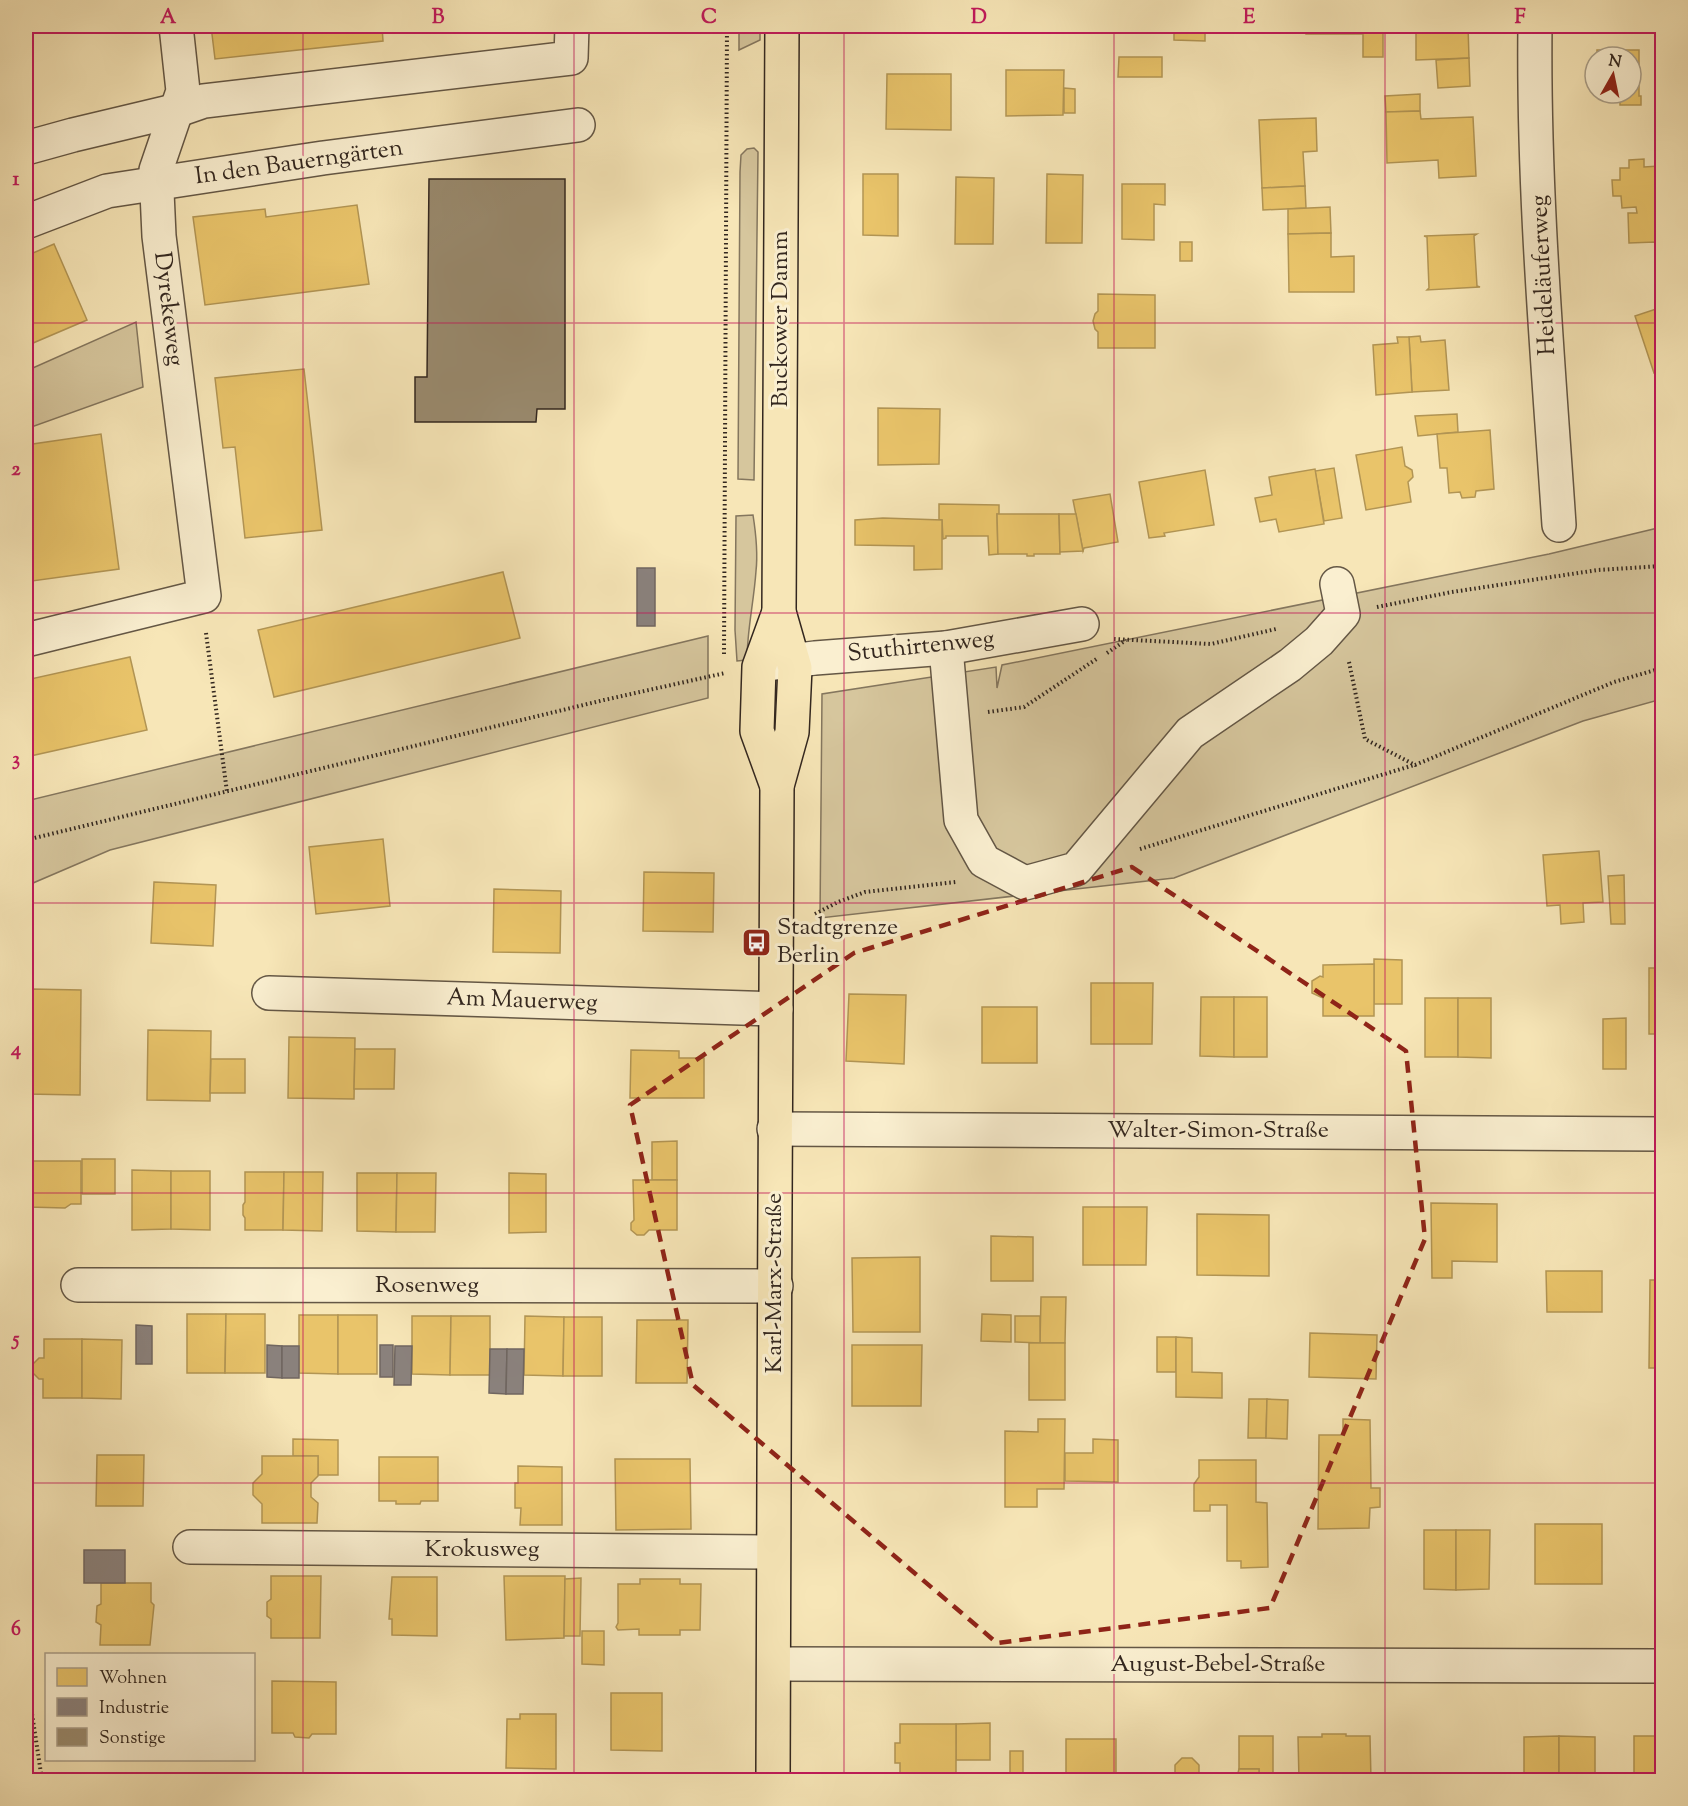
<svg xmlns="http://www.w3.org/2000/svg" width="1688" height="1806" font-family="'Sorts Mill Goudy',serif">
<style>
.green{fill:#d6c69d;stroke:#84765e;stroke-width:1.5}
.homes{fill:#e9c46a;stroke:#b29554;stroke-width:1.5}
.industry{fill:#8a817c;stroke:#706660;stroke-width:1.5}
.building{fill:#998a6e;stroke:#33271f;stroke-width:1.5}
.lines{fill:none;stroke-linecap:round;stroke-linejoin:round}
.minor-casing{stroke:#645745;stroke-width:36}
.major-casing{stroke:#33271f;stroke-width:36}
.path{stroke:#33271f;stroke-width:4;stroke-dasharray:1.5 3;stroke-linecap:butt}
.minor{stroke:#faefd0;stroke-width:33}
.major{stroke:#f7e6b7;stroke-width:33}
.marked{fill:none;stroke:#8f2418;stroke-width:4.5;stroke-dasharray:12 8;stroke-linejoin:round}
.grid{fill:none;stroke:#c2185b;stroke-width:1.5;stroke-opacity:0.55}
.labels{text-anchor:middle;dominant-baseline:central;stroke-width:6;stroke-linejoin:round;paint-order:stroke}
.street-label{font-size:24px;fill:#33271f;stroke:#faefd0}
.poi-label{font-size:24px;fill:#33271f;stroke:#faefd0;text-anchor:start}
.neatline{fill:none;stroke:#c2185b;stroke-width:2}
.grid-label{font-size:20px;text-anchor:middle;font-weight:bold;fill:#c2185b}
</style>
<rect width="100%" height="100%" fill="#f7e6b7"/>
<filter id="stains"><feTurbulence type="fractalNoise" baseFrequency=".00333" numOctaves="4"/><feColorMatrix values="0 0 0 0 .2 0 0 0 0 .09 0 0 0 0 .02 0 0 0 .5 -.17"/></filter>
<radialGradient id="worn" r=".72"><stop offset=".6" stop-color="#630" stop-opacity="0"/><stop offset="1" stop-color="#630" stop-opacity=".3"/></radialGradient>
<g class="green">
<path d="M739 26H760V40L739 50Z"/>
<path d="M754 148 758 152 754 480 738 479 740 172 741 155 747 149Z"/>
<path d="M136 322 143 387 26 429V371Z"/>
<path d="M753 515C756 534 758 553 756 571 754 601 747 630 747 660L737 661 735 630 736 516Z"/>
<path d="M1662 527V699L1583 721 1174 878 820 918 822 694 996 667 997 688 1002 665 1549 554Z"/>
<path d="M708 636V698L110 850 26 886V801Z"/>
</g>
<g class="homes">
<path d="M211 26H382L383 41 215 59Z"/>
<path d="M1174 26H1205V41L1174 40Z"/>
<path d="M1220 26H1271V32L1220 30Z"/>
<rect x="1306" y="26" width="57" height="8"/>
<rect x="1363" y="26" width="20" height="31"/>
<path d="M1416 26H1468L1469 58 1416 60Z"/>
<path d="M1597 50H1639V96H1641V105H1620V96H1596V93H1631V57H1597Z"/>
<path d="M1119 57H1162V77H1118Z"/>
<path d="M1469 58 1470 86 1438 88 1436 60Z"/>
<path d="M1006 70H1064L1063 115 1006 116Z"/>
<path d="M887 74H951V130L886 129Z"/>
<path d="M1064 88 1075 89V113H1064Z"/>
<path d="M1420 94V111L1386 112 1385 96Z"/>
<path d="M1420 111 1421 119 1473 117 1476 176 1439 178 1438 160 1387 163 1386 112Z"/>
<path d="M1316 118 1317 151 1303 152 1305 186 1262 188 1259 120Z"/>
<path d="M1644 159V167L1659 166V173L1662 172V250H1655V242L1629 243 1628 213H1637L1636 207 1622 208 1621 196H1613L1612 180H1620V168H1629V160Z"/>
<path d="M863 174H898V236L863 235Z"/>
<path d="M1047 174 1083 175 1082 243H1046Z"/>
<path d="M956 177 994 178 993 244H955Z"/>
<path d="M1122 184H1165V205L1154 204V240L1122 239Z"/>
<path d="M1305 186 1306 208 1263 210 1262 188Z"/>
<path d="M357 205 369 284 205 305 193 217 265 209 266 217Z"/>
<path d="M1330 207 1331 233 1288 234V209Z"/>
<path d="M1331 233V257L1354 256V292H1289L1288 234Z"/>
<path d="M1477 234 1474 236 1477 286 1480 287 1427 290 1429 288 1427 237 1424 236Z"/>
<rect x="1180" y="242" width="12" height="19"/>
<path d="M54 244 87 320 26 346V256Z"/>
<path d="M1098 294 1155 295V348H1098V332L1095 329 1093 321 1095 314 1098 311Z"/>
<path d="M1662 307V370L1654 373 1635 316Z"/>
<path d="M1420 336 1421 342 1445 340 1449 390 1412 392 1409 337Z"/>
<path d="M1397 337H1409L1412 392 1376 395 1373 345 1398 343Z"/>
<path d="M304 369 322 530 245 538 235 447 223 448 215 378Z"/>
<path d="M878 408 940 409 939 464 878 465Z"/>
<path d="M1457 414 1458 432 1418 436 1415 416Z"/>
<path d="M1490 430 1494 489 1476 491 1475 497 1462 498 1460 492 1449 493 1447 468H1440L1437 434Z"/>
<path d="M101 434 119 569 32 581 26 536V445Z"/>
<path d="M1402 447 1405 466 1412 470 1413 477 1408 482 1411 502 1366 510 1356 455Z"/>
<path d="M1334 468 1342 518 1324 521 1315 471Z"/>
<path d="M1315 469 1324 524 1279 532 1276 519 1260 522 1255 498 1272 495 1269 477Z"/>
<path d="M1205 470 1214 525 1164 533 1165 536 1149 538 1139 482Z"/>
<path d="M1110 494 1118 542 1084 548 1083 551 1073 500Z"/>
<path d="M939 504 999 505V514H997L998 554 989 555 988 536H946V538L943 539 942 520H939Z"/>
<path d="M997 514H1059L1060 554H1034V556H1027V554H998Z"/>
<path d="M1059 514H1076L1083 551 1060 552Z"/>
<path d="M883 518 942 520V569L914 570V546L855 545V520Z"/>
<path d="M503 572 520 638 274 697 258 630Z"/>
<path d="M130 657 147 730 26 757V680Z"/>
<path d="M383 839 390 906 316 914 309 847Z"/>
<path d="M1599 851 1603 902 1583 903 1584 922 1561 924 1560 905 1547 906 1543 855Z"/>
<path d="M644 872 714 873 713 932 643 931Z"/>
<path d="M1624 875 1625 924H1611L1608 876Z"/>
<path d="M154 882 216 885 213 946 151 943Z"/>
<path d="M494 889 561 891 560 953 493 952Z"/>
<path d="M1374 959 1402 960V1004H1374Z"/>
<path d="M1374 964V1016H1323V998L1312 993V981L1320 976 1323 977V965Z"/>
<rect x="1649" y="968" width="13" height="66"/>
<path d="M1091 983H1153L1152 1044H1091Z"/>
<path d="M31 989 81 990 80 1095 26 1094V1024H30Z"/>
<path d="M849 994 906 995 904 1064 846 1061Z"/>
<path d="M1201 997H1234V1057L1200 1056Z"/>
<rect x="1234" y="997" width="33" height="60"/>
<rect x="1425" y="998" width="33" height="59"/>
<path d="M1458 998H1491V1058L1458 1057Z"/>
<rect x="982" y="1007" width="55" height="56"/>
<path d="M1626 1018V1069H1603V1019Z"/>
<path d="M148 1030 211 1031 210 1101 147 1100Z"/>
<path d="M289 1037 355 1038 354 1099 288 1098Z"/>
<path d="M355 1049H395L394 1089H354Z"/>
<path d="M631 1050 679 1051V1058H704V1098H630Z"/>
<path d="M211 1059H245V1093H210Z"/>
<path d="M677 1141V1180H652V1142Z"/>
<rect x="82" y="1159" width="33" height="35"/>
<path d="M29 1161H81V1204H71L65 1208 28 1207Z"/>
<path d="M132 1170 171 1171V1229L132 1230Z"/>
<path d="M171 1171H210V1230L171 1229Z"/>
<path d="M245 1172H284L283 1230H245V1218L243 1215V1205L245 1202Z"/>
<path d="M284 1172H323L322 1231 283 1230Z"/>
<path d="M357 1173H397L396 1232 357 1231Z"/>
<path d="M397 1173H436L435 1232H396Z"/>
<path d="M509 1173 546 1174V1232L509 1233Z"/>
<path d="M633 1180H677V1230H649L644 1235H637L631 1230V1223L634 1220Z"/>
<path d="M1431 1203 1497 1204V1262L1452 1261V1278H1432Z"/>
<path d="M1083 1207H1147L1146 1265H1083Z"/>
<path d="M1197 1214 1269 1215V1276L1197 1275Z"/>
<path d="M991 1236 1033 1237V1281H991Z"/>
<path d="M920 1257V1332H853L852 1258Z"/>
<path d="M1546 1271H1602V1312H1547Z"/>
<path d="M1650 1280H1662V1368H1649Z"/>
<path d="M1041 1297H1066L1065 1343H1040Z"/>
<path d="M187 1314H226L225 1373H187Z"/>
<path d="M226 1314H265V1373H225Z"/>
<path d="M982 1314 1011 1315V1342L981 1341Z"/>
<path d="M299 1315H338V1374L299 1373Z"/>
<rect x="338" y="1315" width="39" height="59"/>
<path d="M412 1316H451L450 1375 412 1374Z"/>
<path d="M451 1316H490V1375H450Z"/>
<path d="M525 1316 564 1317 563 1376 524 1375Z"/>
<path d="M1015 1316H1040V1343L1015 1342Z"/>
<path d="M564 1317H602V1376H563Z"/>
<path d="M637 1320H688L687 1383H636Z"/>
<path d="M1310 1333 1377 1335 1376 1379 1309 1377Z"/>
<rect x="1157" y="1337" width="19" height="35"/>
<path d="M1176 1337 1192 1338V1372L1222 1373V1398L1176 1397Z"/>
<path d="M44 1339H82V1398H43V1379H39L33 1373V1364L39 1358H44Z"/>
<path d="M82 1339 122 1340 121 1399 82 1398Z"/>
<rect x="1029" y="1343" width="36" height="57"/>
<path d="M852 1345H922L921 1406H852Z"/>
<path d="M1249 1399H1267L1266 1438H1248Z"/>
<path d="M1267 1399 1288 1400 1287 1439 1266 1438Z"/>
<path d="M1038 1419H1065L1064 1489H1037V1507H1005V1431L1038 1432Z"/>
<path d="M1343 1419 1370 1420 1371 1488H1380V1507L1370 1508 1369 1528 1318 1529 1319 1435H1343Z"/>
<path d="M293 1439 338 1440V1475H318V1456H293Z"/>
<path d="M1093 1439 1118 1440V1482L1065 1481V1453H1093Z"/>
<path d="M97 1455H144L143 1506H96Z"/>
<path d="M262 1456H318V1476L311 1483V1497L318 1503 317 1523H262V1504L253 1495V1483L262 1474Z"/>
<path d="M379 1457H438V1501H421L420 1504H396V1501H379Z"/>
<path d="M615 1459H690L691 1529 616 1530Z"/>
<path d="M1199 1460H1256V1502L1267 1503 1268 1567 1241 1568V1561H1227V1505H1210V1511H1194V1484L1199 1477Z"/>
<path d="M518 1466 562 1467V1525H520L521 1508H515V1483H518Z"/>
<rect x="1535" y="1524" width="67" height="60"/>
<path d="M1660 1524H1662V1555H1659Z"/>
<path d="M1424 1530H1456V1590L1424 1589Z"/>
<path d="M1456 1530H1490L1489 1589 1456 1590Z"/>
<path d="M271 1576H321L320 1638H271V1619L267 1616V1602L271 1599Z"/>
<path d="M504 1576H565L564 1638 506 1640Z"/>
<path d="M392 1577H437V1636L392 1635V1619H389Z"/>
<path d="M581 1578 580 1636H564L565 1579Z"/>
<path d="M640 1579H680V1584H701L700 1630H680V1635H639V1629L618 1630 616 1627 618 1623V1584H640Z"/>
<path d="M101 1583H151V1602L154 1605 150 1645H100L101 1625 96 1622 97 1606 101 1604Z"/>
<path d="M582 1631H604V1665L582 1664Z"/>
<path d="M272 1681 336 1682V1734H312L309 1738 295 1737 293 1733H272Z"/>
<path d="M611 1693H662V1751L611 1750Z"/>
<path d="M520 1714H556V1769L506 1768 507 1719H520Z"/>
<path d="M990 1723V1760H956V1724Z"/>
<path d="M900 1724H956V1779H900V1763H895V1743H900Z"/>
<path d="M1322 1734H1346V1736H1370L1371 1780H1299L1298 1737H1322Z"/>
<path d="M1239 1736H1273V1780H1259V1769H1239Z"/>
<path d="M1559 1736V1780H1524V1737Z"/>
<path d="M1559 1736 1595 1737V1780H1559Z"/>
<rect x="1634" y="1736" width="28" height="44"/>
<rect x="1066" y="1739" width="50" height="41"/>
<rect x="1010" y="1751" width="13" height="29"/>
<path d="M1182 1758H1192L1199 1765V1773H1238L1239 1769H1259V1780H1180L1175 1774V1765Z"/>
</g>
<g class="industry">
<rect x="637" y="568" width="18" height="58"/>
<path d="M136 1325 152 1326V1364H136Z"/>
<path d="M267 1345 282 1346V1378L267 1377Z"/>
<rect x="380" y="1345" width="13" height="32"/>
<rect x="282" y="1346" width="17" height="32"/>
<path d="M395 1346H412L411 1385H394Z"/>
<path d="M490 1349H507L506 1394 489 1393Z"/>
<path d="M507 1349H524L523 1394H506Z"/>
<rect x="84" y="1550" width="41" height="33"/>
<path d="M148 1775 195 1776V1780H148Z"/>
</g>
<path class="building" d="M429 179H565V409H537L536 422H415V377H427Z"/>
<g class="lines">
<defs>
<g id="minor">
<path d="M1535 26C1533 192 1548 359 1559 525"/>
<path d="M26 148 73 135 178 110 204 101 571 58 572 26"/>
<path d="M26 222 107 191 323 158 578 125"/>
<path d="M26 640 204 596 159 236 156 170 183 91 176 26"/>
<path d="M946 648 961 820 984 861 1025 883 1076 869 1190 733 1290 665 1319 641 1343 614 1337 584"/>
<path d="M766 664 815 658 946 648 1082 624"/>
<path d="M269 993 776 1009"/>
<path d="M774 1129 1662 1134"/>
<path d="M78 1285 776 1286"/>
<path d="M190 1547 773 1552"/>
<path d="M774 1664 1662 1666"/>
</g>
<g id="major">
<path d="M777 786 757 731 759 667 779 612"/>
<path d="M773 1780C774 1449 775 1117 777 786L792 732 795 668 779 612 782 26"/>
</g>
</defs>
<use href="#minor" class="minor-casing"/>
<use href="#major" class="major-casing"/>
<g class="path">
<path d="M1377 607 1452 592 1598 570 1662 566"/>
<path d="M206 633 227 792"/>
<path d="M1114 639 1211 644 1276 629"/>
<path d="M1107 653 1126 640"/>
<path d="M724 654 727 26"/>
<path d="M1349 662 1365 739 1415 765 1614 682 1662 668"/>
<path d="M988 712 1024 707 1098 658"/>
<path d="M26 840 604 700 725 673"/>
<path d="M1140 849 1414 765"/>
<path d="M815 914 838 902 865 892 956 882"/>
<path d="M26 1674 42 1780"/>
</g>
<use href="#minor" class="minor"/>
<use href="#major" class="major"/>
</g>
<path class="marked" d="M1132 867 1406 1051 1425 1239 1270 1608 997 1643 693 1385 630 1105 854 953Z"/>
<path class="grid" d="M303 26V1780M574 26V1780M844 26V1780M1114 26V1780M1385 26V1780M26 323H1662M26 613H1662M26 903H1662M26 1193H1662M26 1483H1662"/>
<defs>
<symbol id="bus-square" viewBox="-11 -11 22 22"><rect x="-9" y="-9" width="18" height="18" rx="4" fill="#8f2418" stroke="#faefd0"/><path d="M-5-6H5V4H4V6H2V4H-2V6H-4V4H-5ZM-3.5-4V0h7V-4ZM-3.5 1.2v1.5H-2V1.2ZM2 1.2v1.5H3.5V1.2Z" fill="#fff"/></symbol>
</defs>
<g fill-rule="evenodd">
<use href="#bus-square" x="740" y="926" width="33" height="33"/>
</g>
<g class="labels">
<g class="street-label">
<text transform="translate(299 163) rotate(-8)">In den Bauerngärten</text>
<text transform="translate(1544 275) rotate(-93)">Heideläuferweg</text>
<text transform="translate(168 309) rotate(83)">Dyrekeweg</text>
<text transform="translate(781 319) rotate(-90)">Buckower Damm</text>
<text transform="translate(921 647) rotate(-6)">Stuthirtenweg</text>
<text transform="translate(522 1001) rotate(2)">Am Mauerweg</text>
<text x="1218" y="1131">Walter-Simon-Straße</text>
<text transform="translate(775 1283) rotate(-90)">Karl-Marx-Straße</text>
<text x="427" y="1286">Rosenweg</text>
<text x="482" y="1550">Krokusweg</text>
<text x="1218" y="1665">August-Bebel-Straße</text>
</g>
<g class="poi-label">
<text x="777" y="928">Stadtgrenze<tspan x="777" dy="28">Berlin</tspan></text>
</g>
</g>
<rect width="1688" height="1806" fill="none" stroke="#f7e6b7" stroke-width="66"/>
<rect x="45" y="1653" width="210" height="108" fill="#faefd0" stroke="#aa9f89" stroke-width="1.5"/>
<rect x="57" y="1668" width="30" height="18" fill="#e9c46a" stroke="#aa9f89" stroke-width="1.5"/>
<text x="99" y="1683" font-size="18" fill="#33271f">Wohnen</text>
<rect x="57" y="1698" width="30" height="18" fill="#8a817c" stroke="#aa9f89" stroke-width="1.5"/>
<text x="99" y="1713" font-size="18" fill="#33271f">Industrie</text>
<rect x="57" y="1728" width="30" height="18" fill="#998a6e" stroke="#aa9f89" stroke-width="1.5"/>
<text x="99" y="1743" font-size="18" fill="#33271f">Sonstige</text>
<g transform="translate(1613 75) rotate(9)"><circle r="28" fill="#faefd0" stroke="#aa9f89" stroke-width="1.5"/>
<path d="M0-4.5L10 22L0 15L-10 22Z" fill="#8f2418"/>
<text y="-9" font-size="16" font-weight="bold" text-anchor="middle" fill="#33271f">N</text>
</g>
<rect x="33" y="33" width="1622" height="1740" class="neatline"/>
<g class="grid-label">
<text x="168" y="23">A</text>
<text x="438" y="23">B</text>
<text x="709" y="23">C</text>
<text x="979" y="23">D</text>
<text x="1249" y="23">E</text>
<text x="1520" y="23">F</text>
<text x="16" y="185">1</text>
<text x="16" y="475">2</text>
<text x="16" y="765">3</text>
<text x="16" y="1055">4</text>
<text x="16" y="1345">5</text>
<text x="16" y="1635">6</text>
</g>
<rect width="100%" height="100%" filter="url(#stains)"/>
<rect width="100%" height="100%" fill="url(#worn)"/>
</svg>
